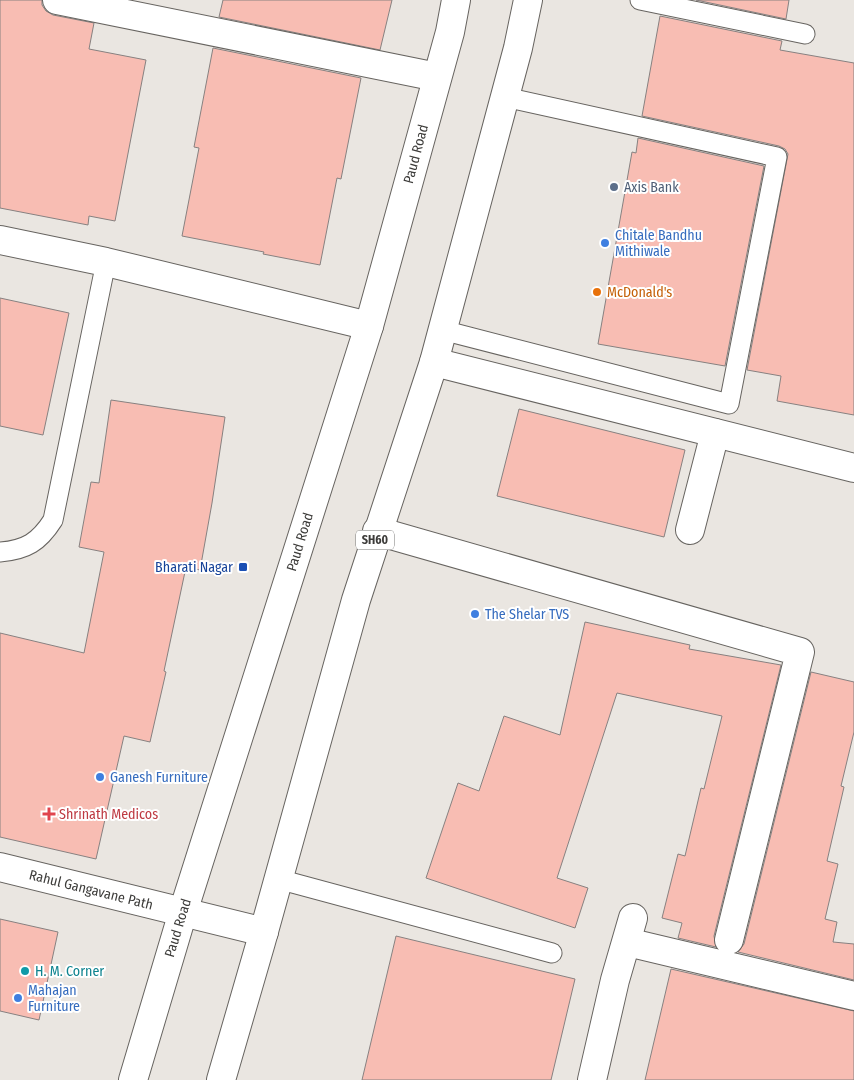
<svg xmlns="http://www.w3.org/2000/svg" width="854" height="1080" font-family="'Fira Sans Condensed',sans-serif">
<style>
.building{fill:#f8bdb3;stroke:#878180}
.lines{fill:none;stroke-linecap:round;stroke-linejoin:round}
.lane-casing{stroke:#676460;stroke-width:21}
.street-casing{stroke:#676460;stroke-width:30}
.secondary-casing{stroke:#676460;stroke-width:30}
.primary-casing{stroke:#676460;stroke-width:30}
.lane{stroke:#fff;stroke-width:19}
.street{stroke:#fff;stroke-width:28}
.secondary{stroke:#fff;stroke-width:28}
.primary{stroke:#fff;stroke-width:28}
.service-dot{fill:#5c6f8a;stroke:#fff;stroke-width:2}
.shop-dot{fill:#3f7fe0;stroke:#fff;stroke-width:2}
.food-dot{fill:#e8710a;stroke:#fff;stroke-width:2}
.transit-dot{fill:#1a4fb4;stroke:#fff;stroke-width:2}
.health-dot{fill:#e0444e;stroke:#fff;stroke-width:2}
.culture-dot{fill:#0f9aa8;stroke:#fff;stroke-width:2}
.labels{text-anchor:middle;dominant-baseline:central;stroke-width:4;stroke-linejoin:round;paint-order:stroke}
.shield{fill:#fff;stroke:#777675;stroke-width:1}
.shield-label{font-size:12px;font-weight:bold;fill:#3d3c3a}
.street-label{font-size:14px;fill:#3d3c3a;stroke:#fff}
.service-label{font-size:14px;fill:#4e5e75;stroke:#fff;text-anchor:start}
.shop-label{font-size:14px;fill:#366cbe;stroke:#fff;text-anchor:start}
.food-label{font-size:14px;fill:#c56008;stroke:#fff;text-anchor:start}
.transit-label{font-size:14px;fill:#164399;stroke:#fff;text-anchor:end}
.health-label{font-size:14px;fill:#be3a42;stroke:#fff;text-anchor:start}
.culture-label{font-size:14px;fill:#0d838f;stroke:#fff;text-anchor:start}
</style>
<rect width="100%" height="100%" fill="#eae6e1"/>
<g class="building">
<path d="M0 0H42V5L46 11 53 15 94 23 89 49 146 60 115 221 89 216 88 225 0 208Z"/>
<path d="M223 0H392L380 50 219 17Z"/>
<path d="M696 0H789L786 19Z"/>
<path d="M660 16 782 41 780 50 854 63V415L777 401 781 376 747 370 788 154 785 149 779 146 642 116Z"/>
<path d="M213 48 361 78 341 179 337 178 320 265 263 254 264 252 182 236 199 148 194 147Z"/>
<path d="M638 138 764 166 725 366 598 344 632 152 636 153Z"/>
<path d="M0 298 69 313 43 435 0 426Z"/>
<path d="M111 400 225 417 212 503 200 570 186 567 164 671 166 672 150 742 124 736 96 859 0 837V633L84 653 104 552 79 547 91 482 99 483Z"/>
<path d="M519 409 685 450 664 537 497 496Z"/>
<path d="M585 622 690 645 689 649 781 665 714 936 716 947 678 938 682 923 662 918 678 854 685 856 701 788 704 789 722 716 617 693 557 878 588 888 575 928 426 878 458 783 479 791 504 716 560 735Z"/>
<path d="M811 672 854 682V732L841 786 844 787 827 861 838 864 825 919 837 922 833 942 854 944V980L738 952 744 944Z"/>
<path d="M0 919 58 932 39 1020 0 1011Z"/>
<path d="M396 936 575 979 551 1080H362Z"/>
<path d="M671 969 854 1011V1080H645Z"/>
</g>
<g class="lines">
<defs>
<g id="lane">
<path d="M640 0 805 34"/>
<path d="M442 330 729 404 777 157 505 97"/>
<path d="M0 552C26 550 39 542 53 520L106 262"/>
<path d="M278 879 552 953"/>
</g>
<g id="street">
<path d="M57 0 437 77"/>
<path d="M434 362 854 468"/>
<path d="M690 530 715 433"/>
<path d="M377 531 800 652 729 940"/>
<path d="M627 942 854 996"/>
<path d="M592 1080 615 980 633 918"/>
</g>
<g id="secondary">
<path d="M0 240 106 262 369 326"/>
<path d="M0 867 264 932"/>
</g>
<g id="primary">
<path d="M133 1080 183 912 369 326 450 32 456 0"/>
<path d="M221 1080 261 942 356 600 434 362 518 48 528 0"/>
</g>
</defs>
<use href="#lane" class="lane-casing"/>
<use href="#street" class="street-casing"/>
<use href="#secondary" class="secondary-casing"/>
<use href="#primary" class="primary-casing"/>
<use href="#lane" class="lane"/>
<use href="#street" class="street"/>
<use href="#secondary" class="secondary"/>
<use href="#primary" class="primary"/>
</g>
<circle class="service-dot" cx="614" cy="187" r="5"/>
<g class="shop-dot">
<circle cx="605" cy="243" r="5"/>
<circle cx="475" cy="614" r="5"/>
<circle cx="100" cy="777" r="5"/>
<circle cx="18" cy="998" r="5"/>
</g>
<circle class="food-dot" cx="597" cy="292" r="5"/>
<rect class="transit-dot" x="238" y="562" width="10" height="10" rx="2.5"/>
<path class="health-dot" d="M46.5 806.5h5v5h5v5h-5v5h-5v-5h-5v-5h5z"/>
<circle class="culture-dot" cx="25" cy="971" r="5"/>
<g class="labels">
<rect class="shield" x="356" y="530.5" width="38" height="19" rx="4"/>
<g class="shield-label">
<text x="375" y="540">SH60</text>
</g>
<g class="street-label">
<text transform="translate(416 154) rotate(-75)">Paud Road</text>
<text transform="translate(300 542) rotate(-73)">Paud Road</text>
<text transform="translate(91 890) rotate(14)">Rahul Gangavane Path</text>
<text transform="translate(178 928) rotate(-73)">Paud Road</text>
</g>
<g class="service-label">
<text x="624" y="187">Axis Bank</text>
</g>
<g class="shop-label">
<text x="615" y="235">Chitale Bandhu<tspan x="615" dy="16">Mithiwale</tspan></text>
<text x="485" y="614">The Shelar TVS</text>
<text x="110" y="777">Ganesh Furniture</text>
<text x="28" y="990">Mahajan<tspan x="28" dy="16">Furniture</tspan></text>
</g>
<g class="food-label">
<text x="607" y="292">McDonald's</text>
</g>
<g class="transit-label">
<text x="233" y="567">Bharati Nagar</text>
</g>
<g class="health-label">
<text x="59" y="814">Shrinath Medicos</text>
</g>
<g class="culture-label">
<text x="35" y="971">H. M. Corner</text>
</g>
</g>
</svg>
